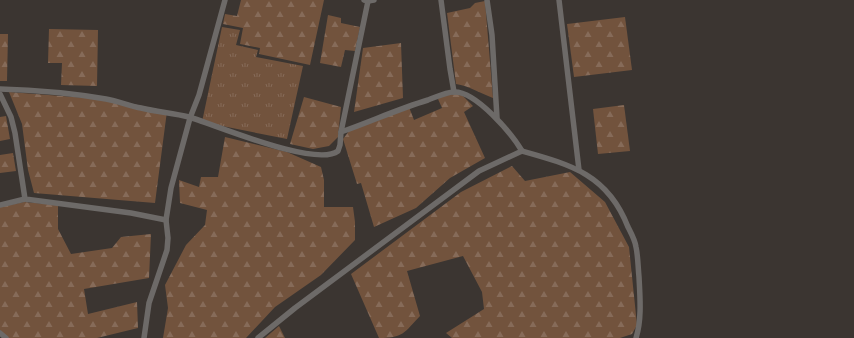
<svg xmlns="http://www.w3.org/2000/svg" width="854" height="338" font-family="'Roboto Condensed',sans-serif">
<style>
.grass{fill:url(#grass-tufts)}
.forest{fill:url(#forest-firs)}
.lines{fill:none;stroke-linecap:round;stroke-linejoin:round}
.lane{stroke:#6d6a68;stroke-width:5.5}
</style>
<defs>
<pattern id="grass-tufts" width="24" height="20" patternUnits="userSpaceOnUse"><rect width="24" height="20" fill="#72533d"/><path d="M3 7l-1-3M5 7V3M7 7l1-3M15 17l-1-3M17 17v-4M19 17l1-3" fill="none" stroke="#866b59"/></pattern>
<pattern id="forest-firs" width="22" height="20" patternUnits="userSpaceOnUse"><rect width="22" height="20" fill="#72533d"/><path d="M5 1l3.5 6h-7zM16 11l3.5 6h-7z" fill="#866b59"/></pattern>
</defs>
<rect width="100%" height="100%" fill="#3b3531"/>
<path class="grass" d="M222 27 240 30 236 45 258 50 256 57 303 66 287 139 202 122Z"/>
<g class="forest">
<path d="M241 0H324L310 65 259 54 260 48 240 44 243 28 223 24 225 14 237 16Z"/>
<path d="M485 1 493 98C480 93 469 86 456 84L447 13 470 8 475 3Z"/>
<path d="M328 15 341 18V23L360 27 355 51 345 50 341 67 320 63Z"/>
<path d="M625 17 632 70 574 77 567 24Z"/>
<path d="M49 29 98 30 97 86 61 85 62 63H48Z"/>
<path d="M0 34H8L7 81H0Z"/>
<path d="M401 43 403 98 354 112 363 48Z"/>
<path d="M9 92 113 100 167 111 155 203 34 193 28 170 22 124Z"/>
<path d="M455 94H461L473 106 464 112 485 158 450 178 416 208 374 227 361 183 357 184 343 139 349 131 409 107 414 120 442 108 438 99 442 96Z"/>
<path d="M304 97 341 107 338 137 329 146 313 149 290 144Z"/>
<path d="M624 105 630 151 598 154 593 109Z"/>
<path d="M6 116 10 139 0 141V117Z"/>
<path d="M225 137 287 152 321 167 324 180V207H353L355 222V240L321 275 275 307 246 338H163L168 308 165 285 186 245 205 225 207 210 180 203 179 180 199 187 201 177H218Z"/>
<path d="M13 153 16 171 0 173V155Z"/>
<path d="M512 166 525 181 570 172 605 202 629 247 637 325 632 334 620 338H452L446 333 484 309 482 292 463 256 407 271 420 316C404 333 403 338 379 338L351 274 461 192Z"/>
<path d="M24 202 58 205V229L71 254 112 248 121 237 151 234 149 278 84 289 88 314 137 302 138 328 97 338H8L0 330V207Z"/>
<path d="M279 326 285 338H265Z"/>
</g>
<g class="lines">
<g class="lane">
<path d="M364 0 368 1 374 0"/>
<path d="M441 0 450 69 454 92"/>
<path d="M487 0 492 35 497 118"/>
<path d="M559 0 579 170"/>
<path d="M0 89C35 90 71 93 106 99 118 101 130 106 141 108 157 112 173 113 189 117 216 125 316 168 338 151L340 145 341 132C370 122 398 109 428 100 436 97 446 92 454 92 476 91 512 134 522 151"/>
<path d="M0 94 11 117 15 133 25 199 131 213 166 220"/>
<path d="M341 132 368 1"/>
<path d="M0 205 25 199"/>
<path d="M0 333 6 338"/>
<path d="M144 338 149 303 167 250 168 238 166 220 171 188 190 118 199 95 225 0"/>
<path d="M258 338 295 308 479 171 522 151C572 165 608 175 628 227 631 233 635 240 636 247 638 256 638 267 639 277 640 297 642 319 636 338"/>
</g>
</g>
</svg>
